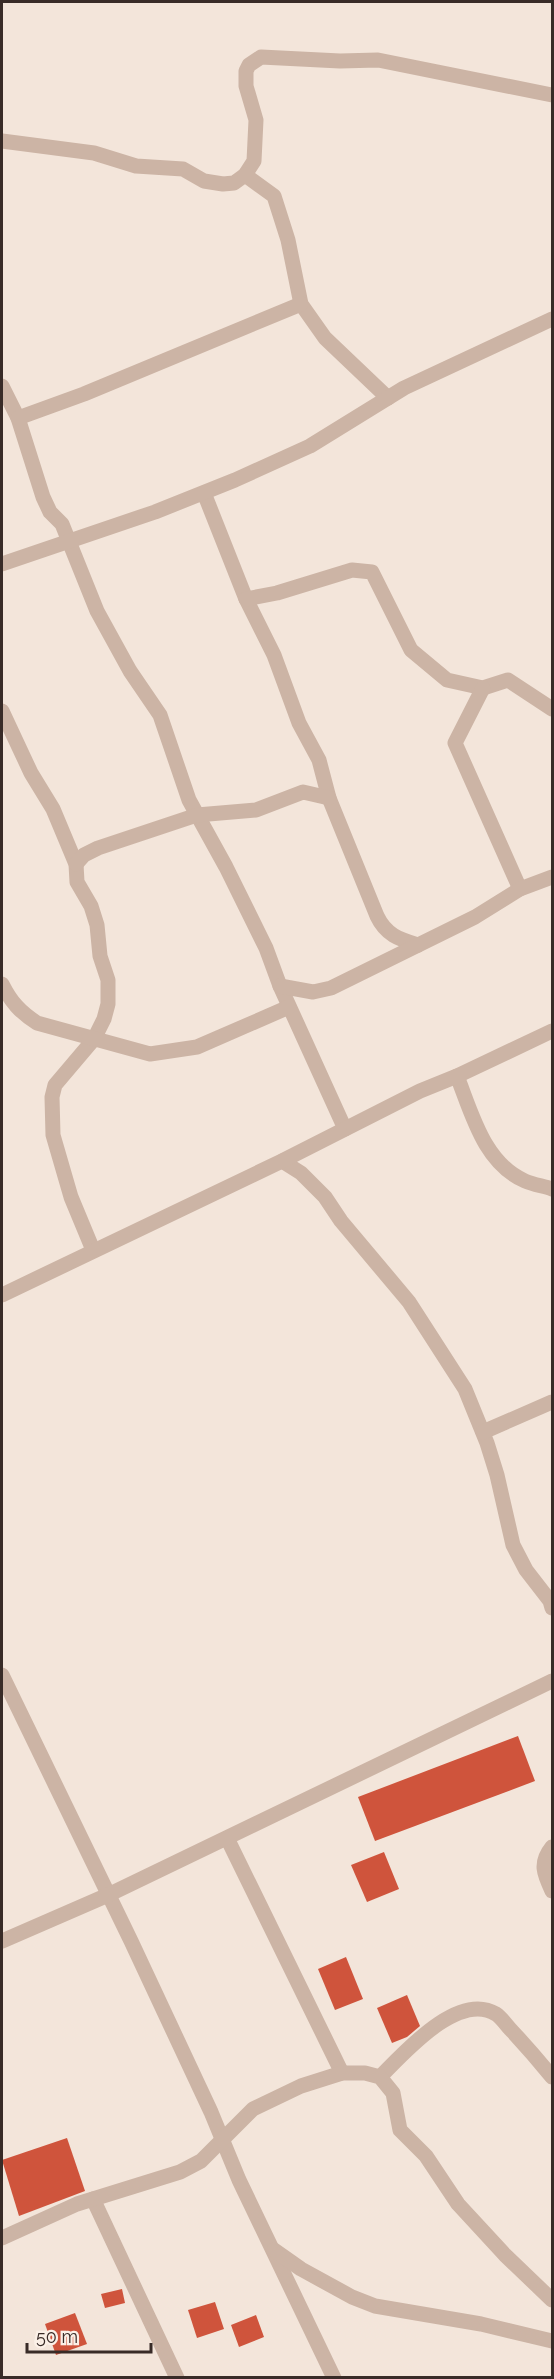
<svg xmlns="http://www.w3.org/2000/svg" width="554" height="2379" font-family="Raleway,sans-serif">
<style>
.building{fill:#cf543c}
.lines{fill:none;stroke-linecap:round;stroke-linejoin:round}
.minor{stroke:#ccb4a5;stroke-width:15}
</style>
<rect width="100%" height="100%" fill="#f3e5da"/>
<g class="building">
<path d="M518 1736 535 1781 375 1841 358 1797Z"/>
<path d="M384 1852 399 1889 367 1902 351 1865Z"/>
<path d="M346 1957 363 1999 335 2010 318 1969Z"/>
<path d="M407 1995 420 2026 407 2037 392 2043 377 2008Z"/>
<path d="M67 2138 85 2191 19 2216 2 2160Z"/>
<path d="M122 2289 125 2303 105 2308 101 2294Z"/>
<path d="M215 2302 224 2329 197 2338 188 2310Z"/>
<path d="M75 2313 87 2344 56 2355 45 2324Z"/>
<path d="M256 2315 264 2337 239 2347 231 2325Z"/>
</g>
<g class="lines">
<g class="minor">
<path d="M2 141 94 153 136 166 183 169 204 181 223 184 234 183 245 175 254 161 256 120 246 86V71L249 65 261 57 340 61 378 60 552 95"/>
<path d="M245 175 274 196 288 240 301 304 325 338 388 398"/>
<path d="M2 386 18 418 43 497 50 512 62 524 97 611 130 671 160 715 189 800 226 867 266 948 280 986 345 1129"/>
<path d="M18 418 84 394 301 304"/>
<path d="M204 493 246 599 274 655 299 723 319 760 329 798 377 916C386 935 399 939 418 945"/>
<path d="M2 564 155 512 235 480 310 446 404 388 552 319"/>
<path d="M246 599 277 593 352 570 372 572 411 650 447 680 483 688 508 680 552 709"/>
<path d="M483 688 455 743 520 889"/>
<path d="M2 711 31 773 53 809 76 864 77 882 91 906 97 925 100 956 108 980V1004L104 1019 94 1039 55 1085 52 1097 53 1135 71 1197 93 1250"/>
<path d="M76 864 84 855 98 848 197 815 256 810 303 792 329 798"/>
<path d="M2 984C11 1002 20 1012 37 1023L150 1054 197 1047 289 1007"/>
<path d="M280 986 313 992 331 988 475 917 520 889 552 877"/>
<path d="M457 1076C472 1114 484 1163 525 1181 534 1185 544 1186 552 1189"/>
<path d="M282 1161 301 1173 325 1197 341 1221 409 1302 465 1389 487 1443 497 1475 513 1545 526 1570 550 1601 552 1608"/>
<path d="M2 1295 282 1161 420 1091 457 1076 552 1031"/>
<path d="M483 1432 552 1402"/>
<path d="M2 1675 131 1941 211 2112 239 2180 334 2378"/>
<path d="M227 1838 342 2073"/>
<path d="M552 1847C539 1863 544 1874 552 1891"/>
<path d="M2 1941 108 1895 552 1681"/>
<path d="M380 2077C404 2053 458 1991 496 2014 502 2018 507 2026 512 2031 526 2046 539 2061 552 2077"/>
<path d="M93 2199 177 2378"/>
<path d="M2 2238 77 2204 180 2172 201 2161 253 2109 301 2086 342 2073H365L380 2077 393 2093 400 2130 426 2156 458 2204 505 2255 552 2300"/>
<path d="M274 2250 301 2269 352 2297 375 2306 481 2324 552 2341"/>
</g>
</g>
<rect width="554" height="2379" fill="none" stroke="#382b27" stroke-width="6"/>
<path d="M27 2343v9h124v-9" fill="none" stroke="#382b27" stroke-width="3"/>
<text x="36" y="2343" font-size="18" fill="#382b27" stroke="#fbf0e7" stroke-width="4.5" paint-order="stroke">50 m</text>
</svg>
